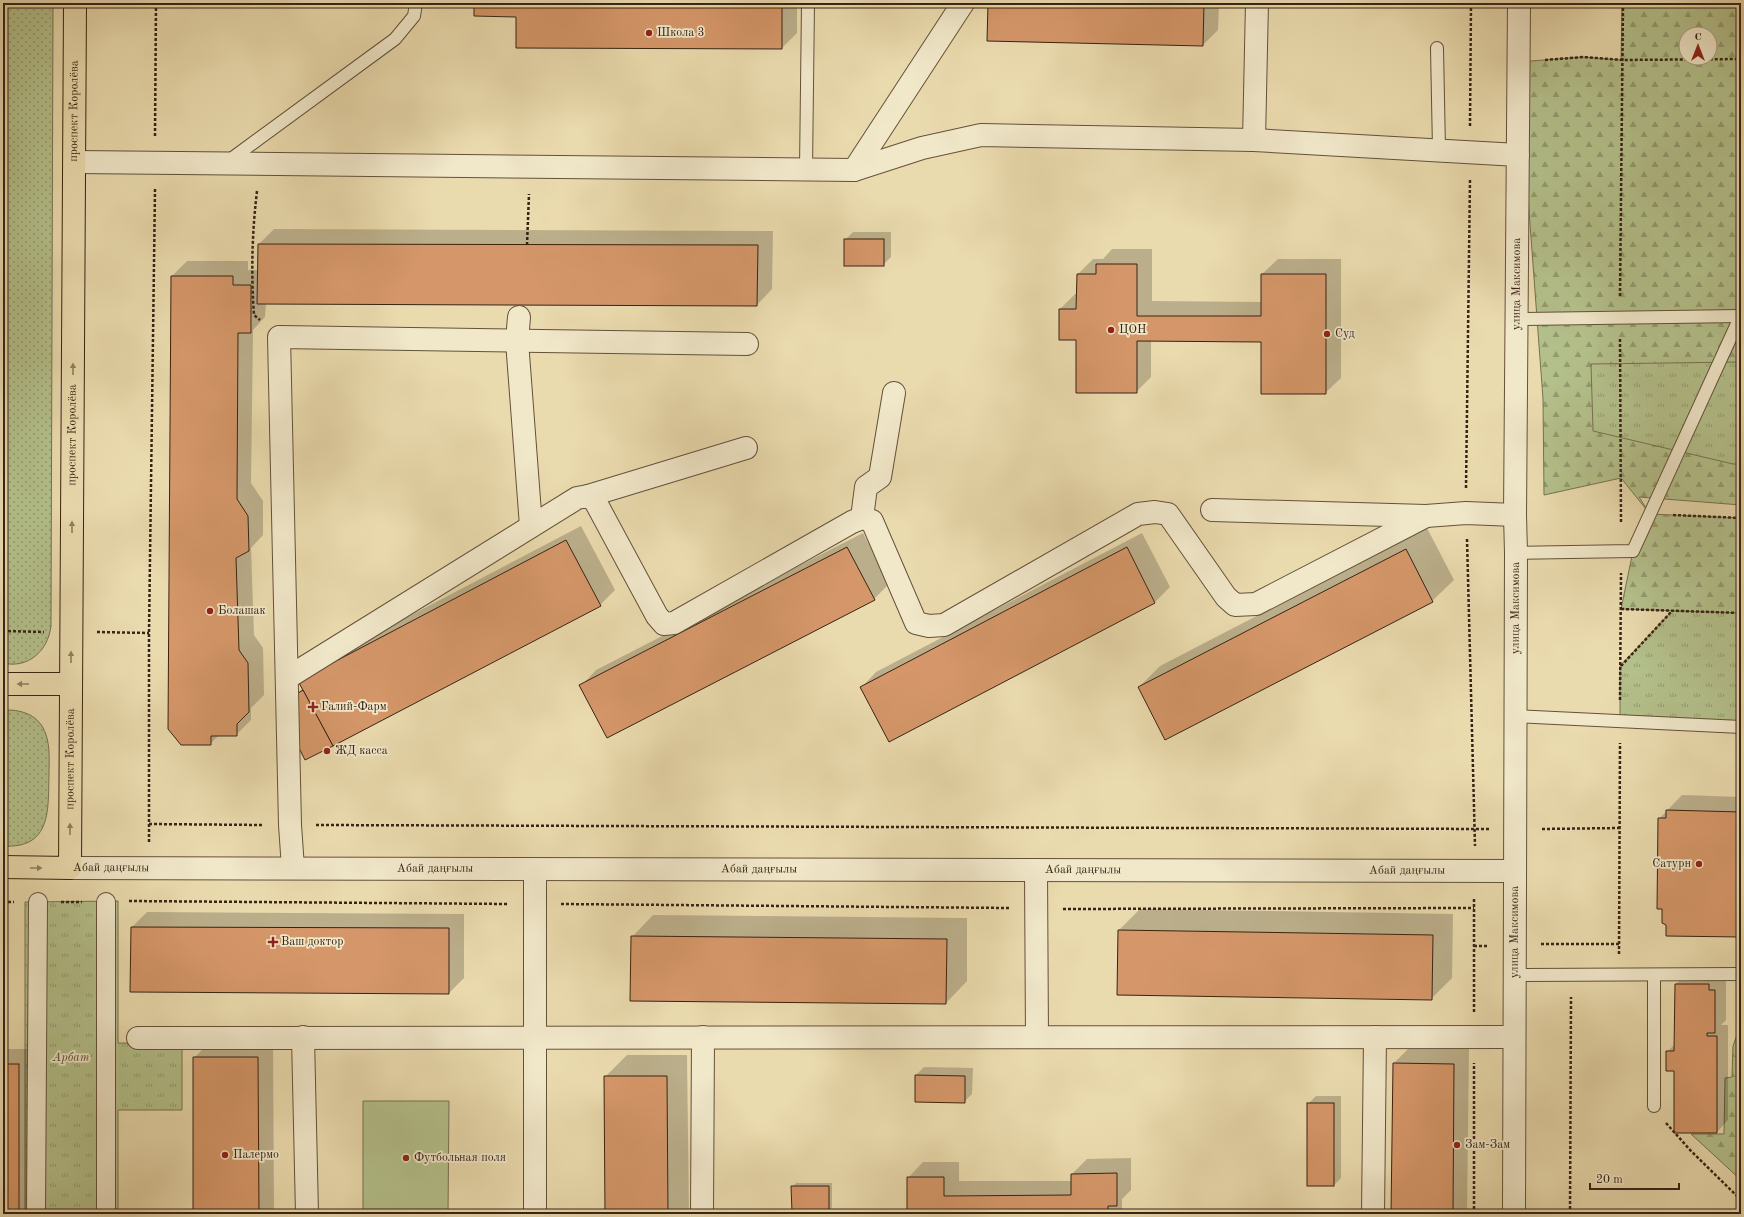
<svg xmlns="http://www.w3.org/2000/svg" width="1744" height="1217" font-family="'Old Standard TT',serif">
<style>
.grass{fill:url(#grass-dots);stroke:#767250}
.forest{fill:url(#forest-firs);stroke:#767250;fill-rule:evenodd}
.park{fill:url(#park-tufts);stroke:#767250}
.garden{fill:#b4c18c;stroke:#767250}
.shadow{fill:#0003}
.building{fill:#d59769;stroke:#372315}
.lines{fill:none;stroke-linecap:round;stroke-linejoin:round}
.service-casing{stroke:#64513b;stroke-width:14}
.pedestrian-casing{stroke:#64513b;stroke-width:20}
.minor-casing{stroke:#64513b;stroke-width:24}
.tertiary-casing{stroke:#64513b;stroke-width:24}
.primary-casing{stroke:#372315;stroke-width:24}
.path{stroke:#372315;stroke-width:2.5;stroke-dasharray:3 2;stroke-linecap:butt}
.service{stroke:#f1e8ca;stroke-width:12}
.pedestrian{stroke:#f1e8ca;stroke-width:18}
.minor{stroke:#f1e8ca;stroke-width:22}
.tertiary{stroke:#f1e8ca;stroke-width:22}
.primary{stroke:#eadbae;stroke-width:22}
.oneway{fill:#907f62}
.poi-dot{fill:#8f2418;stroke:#f1e8ca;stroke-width:1.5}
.labels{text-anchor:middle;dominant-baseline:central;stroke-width:3.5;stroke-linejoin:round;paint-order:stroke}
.poi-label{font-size:12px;fill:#372315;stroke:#f1e8ca;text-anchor:start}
.street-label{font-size:12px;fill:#372315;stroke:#f1e8ca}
.park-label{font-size:12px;font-style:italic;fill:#564a33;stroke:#f1e8ca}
</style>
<defs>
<pattern id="grass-dots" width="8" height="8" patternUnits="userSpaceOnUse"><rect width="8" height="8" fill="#b4c18c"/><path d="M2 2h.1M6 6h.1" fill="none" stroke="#939c71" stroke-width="1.8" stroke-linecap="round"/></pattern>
<pattern id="forest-firs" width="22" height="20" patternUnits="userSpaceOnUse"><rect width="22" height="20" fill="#b4c18c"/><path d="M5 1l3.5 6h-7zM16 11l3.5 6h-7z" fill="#939c71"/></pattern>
<pattern id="park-tufts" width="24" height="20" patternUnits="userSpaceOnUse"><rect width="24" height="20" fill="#b4c18c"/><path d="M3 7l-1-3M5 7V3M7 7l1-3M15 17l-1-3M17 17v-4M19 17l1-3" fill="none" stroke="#939c71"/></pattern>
</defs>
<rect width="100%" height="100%" fill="#eadbae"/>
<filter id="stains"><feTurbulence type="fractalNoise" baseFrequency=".005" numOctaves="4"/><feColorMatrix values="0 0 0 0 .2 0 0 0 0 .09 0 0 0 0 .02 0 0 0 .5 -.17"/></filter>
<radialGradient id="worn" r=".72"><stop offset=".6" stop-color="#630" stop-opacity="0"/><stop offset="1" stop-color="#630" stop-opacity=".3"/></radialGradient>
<g class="grass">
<path d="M3 3H53L51 626C48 651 28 669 3 663Z"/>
<path d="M11 710C23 711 35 715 42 726 51 741 49 758 49 774 48 809 52 849 3 846V711Z"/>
</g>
<g class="forest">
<path d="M1622 3H1741V505L1639 497 1650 514 1741 518V613L1621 609 1633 551 1650 514 1621 478 1544 495 1543 399 1518 62 1583 57 1621 60ZM1686 34H1710V58H1686Z"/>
<path d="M1741 1024V1180L1691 1134H1724L1725 1078 1732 1077 1733 1046Z"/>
</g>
<g class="park">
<path d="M1741 362V464H1733L1593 431 1591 364Z"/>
<path d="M1672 611 1741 613V722L1620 721V666Z"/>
<path d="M118 901V1043L182 1044V1110H118V1214H25V902Z"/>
</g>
<path class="garden" d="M363 1101H449L448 1214H363Z"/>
<g class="shadow">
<path d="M475 3H797V33L782 48 517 16Z"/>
<path d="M989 3H1219L1218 30 1203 45Z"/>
<path d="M274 229 773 231 772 289 757 305 266 303 265 317 253 330 251 483 263 501V535L251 548 254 635 263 648 264 695 251 708V720L236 735H219L210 744 169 729 172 276 187 261H248V270H258L259 244Z"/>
<path d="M853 232H891V257L883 265 845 240Z"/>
<path d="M1112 249H1152V301L1262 302V274L1278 259H1341V378L1325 393 1262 341 1151 340V377L1136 392 1077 339H1060V309L1075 294H1077L1078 274 1093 259H1103Z"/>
<path d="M581 526 615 590 600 605 296 695 303 688 314 666Z"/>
<path d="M1427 528 1454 580 1432 601 1139 687 1160 666Z"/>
<path d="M863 533 889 584 874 599 581 686 596 670Z"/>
<path d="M1142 533 1170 587 1155 602 889 740 861 688 876 672Z"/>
<path d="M1682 795 1741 797V936L1659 819Z"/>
<path d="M1140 909 1453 914 1452 978 1431 999 1119 930Z"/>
<path d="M147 912 464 914V978L449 993 132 927Z"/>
<path d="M653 915 967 918V981L946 1003 632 937Z"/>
<path d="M1687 973 1726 979V1020L1721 1025H1728V1120L1717 1132 1675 1070 1667 1052 1675 1044 1676 984Z"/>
<path d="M273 1042 274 1214H194V1058L209 1043Z"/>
<path d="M1409 1048 1469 1049 1467 1214H1392L1394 1063Z"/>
<rect x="3" y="1049" width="31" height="165"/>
<path d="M627 1055H687L689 1214H606L605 1077Z"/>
<path d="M924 1067 973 1068 972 1094 964 1102 916 1075Z"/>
<path d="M1316 1096H1341V1178L1334 1185 1308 1104Z"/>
<path d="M1131 1158V1190L1122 1199V1214H908V1178L923 1162H959V1181H1072V1174L1087 1159Z"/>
<path d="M796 1183H832V1207L829 1211 792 1187Z"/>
</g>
<g class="building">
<path d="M474 3H782V49L516 48V17L474 16Z"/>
<path d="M988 3H1204L1203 46 987 41Z"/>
<rect x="844" y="239" width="40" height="27"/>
<path d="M258 244 758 245 757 306 257 304Z"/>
<path d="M1096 264H1137V316H1261V274H1326V394H1261V342L1137 341V393H1076V340H1059V309H1076L1077 274H1096Z"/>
<path d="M171 276H233V285H251V333H238L237 499 248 516 249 551 236 558 239 650 248 663 249 712 237 724V736H211V745H181L168 729Z"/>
<path d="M566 540 601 606 333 746 298 681Z"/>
<path d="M847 547 875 600 607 738 579 685Z"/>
<path d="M1127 547 1155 603 889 742 860 687Z"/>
<path d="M1406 549 1433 602 1165 740 1138 687Z"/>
<path d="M303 690 333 746 305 760 296 742 295 695Z"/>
<path d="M1666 810 1741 812V937L1666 936V925L1662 923V909H1657L1658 818H1666Z"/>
<path d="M131 927 449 928V994L130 992Z"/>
<path d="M1118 930 1433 935 1432 1000 1117 995Z"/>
<path d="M631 936 947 939 946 1004 630 1001Z"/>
<path d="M1675 984H1709V990H1715V1033H1707V1036H1717V1133H1674V1071H1666V1051H1674Z"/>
<path d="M193 1057H258L259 1214H193Z"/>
<path d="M1393 1063 1454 1064 1453 1214H1391Z"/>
<rect x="3" y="1064" width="16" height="150"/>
<path d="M915 1075 965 1076V1103L915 1102Z"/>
<path d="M604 1076H667L668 1214H605Z"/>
<rect x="1307" y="1103" width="27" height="83"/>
<path d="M1117 1173V1206H1108V1214H907V1177H944V1196L1071 1195V1174Z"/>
<path d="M791 1186H829V1212H792Z"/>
</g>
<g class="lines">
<defs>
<g id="service">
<path d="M1437 48 1439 150"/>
<path d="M227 162 395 39 414 16 416 3"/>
<path d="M806 169 808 3"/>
<path d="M1517 319 1741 316"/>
<path d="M1516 553 1633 551 1741 315"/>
<path d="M1515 716 1741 727"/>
<path d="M1514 975 1741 974"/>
<path d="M1654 975V1106"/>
</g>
<g id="pedestrian">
<path d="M36 1214 38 902"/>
<path d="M106 1214V902"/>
</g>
<g id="minor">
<path d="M1254 140 1257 3"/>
<path d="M75 162 854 170 922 148 981 135 1254 140 1518 155"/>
<path d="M854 170 963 3"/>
<path d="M519 317 517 341 531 526"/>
<path d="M588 496 746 448"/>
<path d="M1212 510 1426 516 1466 513 1515 515"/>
<path d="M862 518 866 487 880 477 894 393"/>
<path d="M287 678 577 498 588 496 595 501 657 616 664 624 674 623 852 522 862 518 872 521 916 623 929 626 944 625 1138 514 1155 512 1168 514 1226 597 1235 605 1256 604 1426 516"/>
<path d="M293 868 290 825 279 337 747 344"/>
<path d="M535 869V1214"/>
<path d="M1036 870 1037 1037"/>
<path d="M303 1037 307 1214"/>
<path d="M138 1038 1514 1037"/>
<path d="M702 1214 703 1037"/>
<path d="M1373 1214 1375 1037"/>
</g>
<g id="tertiary">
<path id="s1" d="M70 868 1514 871"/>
<path id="s2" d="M1514 1214 1516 553 1515 515 1519 3"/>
</g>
<g id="primary">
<path d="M3 684H71"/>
<path id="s3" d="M3 867 70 868 75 3"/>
</g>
</defs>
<use href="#service" class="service-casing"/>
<use href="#pedestrian" class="pedestrian-casing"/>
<use href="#minor" class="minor-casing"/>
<use href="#tertiary" class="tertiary-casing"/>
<use href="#primary" class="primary-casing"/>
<g class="path">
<path d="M1545 60 1583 57 1623 60 1741 59"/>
<path d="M1470 126 1471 3"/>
<path d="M155 136 156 3"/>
<path d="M257 191C252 233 251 273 254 315L260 320"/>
<path d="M527 245 529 194"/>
<path d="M1620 296 1623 3"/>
<path d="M1620 339 1621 524"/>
<path d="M1466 488 1470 179"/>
<path d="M1673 515 1741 518"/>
<path d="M1467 539 1475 846"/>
<path d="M1621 609 1741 613"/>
<path d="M3 631 44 632"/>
<path d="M97 632 149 633"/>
<path d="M1621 666 1672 611"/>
<path d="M1620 700 1621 573"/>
<path d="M149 824 263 825"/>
<path d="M316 825 1489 829"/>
<path d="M1542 829 1620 828"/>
<path d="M149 842V633L155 189"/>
<path d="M129 901 508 904"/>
<path d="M3 902H14"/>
<path d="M61 902H82"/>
<path d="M561 904 1010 908"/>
<path d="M1063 909 1474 908"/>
<path d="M1541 944H1619"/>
<path d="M1474 946H1488"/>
<path d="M1619 954 1620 743"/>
<path d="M1474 1012V897"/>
<path d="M1666 1123 1691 1151 1741 1200"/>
<path d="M1474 1214V1063"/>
<path d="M1570 1214 1571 997"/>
</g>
<use href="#service" class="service"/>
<use href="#pedestrian" class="pedestrian"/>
<use href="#minor" class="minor"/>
<use href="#tertiary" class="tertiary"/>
<use href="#primary" class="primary"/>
</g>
<defs><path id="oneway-solid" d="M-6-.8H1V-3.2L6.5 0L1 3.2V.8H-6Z"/></defs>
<g class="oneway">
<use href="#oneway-solid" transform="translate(73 369) rotate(-90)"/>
<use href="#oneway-solid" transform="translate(72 527) rotate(-90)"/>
<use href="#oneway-solid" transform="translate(71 657) rotate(-90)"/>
<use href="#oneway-solid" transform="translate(23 684) rotate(-180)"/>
<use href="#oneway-solid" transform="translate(70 829) rotate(-90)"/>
<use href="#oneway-solid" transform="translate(36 868)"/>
</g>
<g class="poi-dot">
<circle cx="649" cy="33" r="4"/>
<circle cx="1111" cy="330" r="4"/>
<circle cx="1327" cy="334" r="4"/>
<circle cx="210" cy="611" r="4"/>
<path d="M311 701h4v4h4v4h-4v4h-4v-4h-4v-4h4z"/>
<circle cx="327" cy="751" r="4"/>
<circle cx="1699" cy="864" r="4"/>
<path d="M271 936h4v4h4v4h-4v4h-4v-4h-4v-4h4z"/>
<circle cx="1457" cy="1145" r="4"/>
<circle cx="225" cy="1155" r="4"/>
<circle cx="406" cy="1158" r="4"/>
</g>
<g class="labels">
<g class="poi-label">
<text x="657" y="33">Школа 3</text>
<text x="1119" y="330">ЦОН</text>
<text x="1335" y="334">Суд</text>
<text x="218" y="611">Болашак</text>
<text x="321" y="707">Галий-Фарм</text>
<text x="335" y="751">ЖД касса</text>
<text x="1691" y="864" text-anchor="end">Сатурн</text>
<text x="281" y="942">Ваш доктор</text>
<text x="1465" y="1145">Зам-Зам</text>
<text x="233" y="1155">Палермо</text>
<text x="414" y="1158">Футбольная поля</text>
</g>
<g class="street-label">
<text stroke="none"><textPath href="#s3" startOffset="824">проспект Королёва</textPath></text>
<text stroke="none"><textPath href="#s2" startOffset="930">улица Максимова</textPath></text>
<text stroke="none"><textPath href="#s3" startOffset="500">проспект Королёва</textPath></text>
<text stroke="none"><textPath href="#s2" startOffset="606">улица Максимова</textPath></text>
<text stroke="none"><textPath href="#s3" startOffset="176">проспект Королёва</textPath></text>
<text stroke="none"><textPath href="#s1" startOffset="41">Абай даңғылы</textPath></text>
<text stroke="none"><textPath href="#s1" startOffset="365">Абай даңғылы</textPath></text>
<text stroke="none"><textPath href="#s1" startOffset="689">Абай даңғылы</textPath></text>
<text stroke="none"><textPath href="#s1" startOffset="1013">Абай даңғылы</textPath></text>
<text stroke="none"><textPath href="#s1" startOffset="1337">Абай даңғылы</textPath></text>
<text stroke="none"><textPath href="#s2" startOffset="282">улица Максимова</textPath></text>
</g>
<g class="park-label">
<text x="71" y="1058">Арбат</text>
</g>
</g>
<rect width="1744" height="1217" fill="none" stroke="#eadbae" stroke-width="16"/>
<rect x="4" y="4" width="1736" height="1209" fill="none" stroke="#372315" stroke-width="2"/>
<rect x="8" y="8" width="1728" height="1201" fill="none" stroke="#372315"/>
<g transform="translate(1698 46)"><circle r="19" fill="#f1e8ca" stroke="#a79982"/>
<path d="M0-3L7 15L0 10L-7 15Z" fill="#8f2418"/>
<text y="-6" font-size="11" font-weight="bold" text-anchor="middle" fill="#372315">С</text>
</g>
<path d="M1590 1183v6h89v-6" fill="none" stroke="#372315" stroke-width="2"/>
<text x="1596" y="1183" font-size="12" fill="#372315" stroke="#f1e8ca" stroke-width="3" paint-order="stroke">20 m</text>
<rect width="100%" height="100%" filter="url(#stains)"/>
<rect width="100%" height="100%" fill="url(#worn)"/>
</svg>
